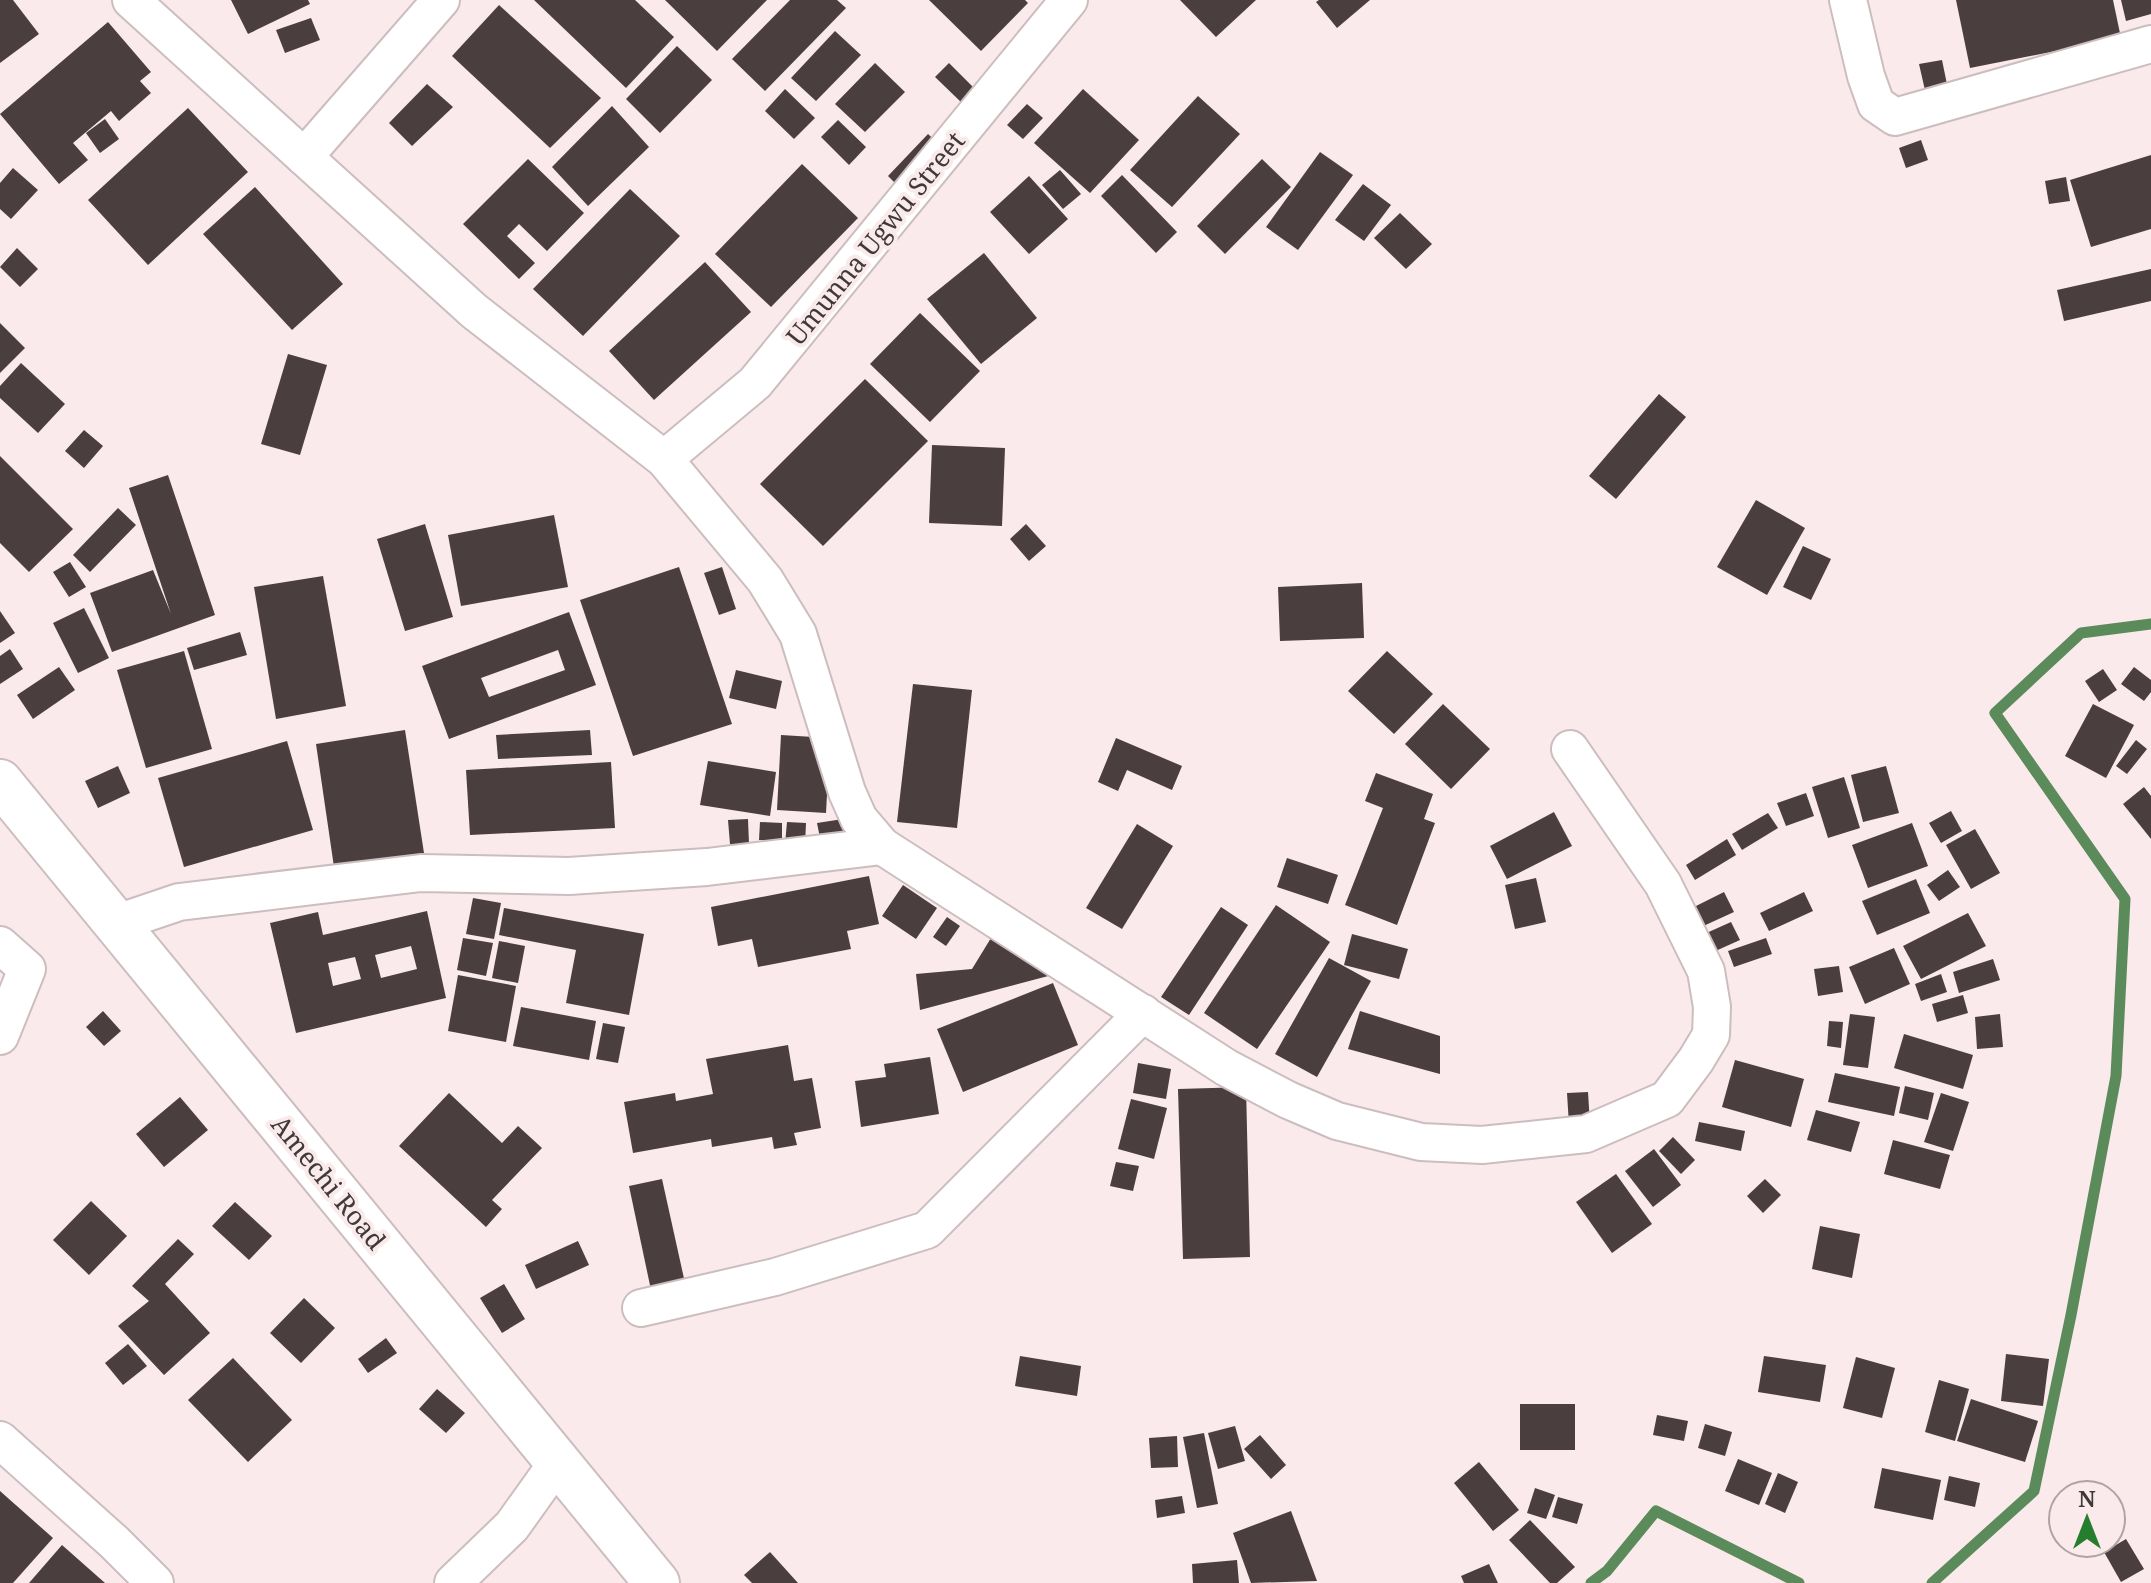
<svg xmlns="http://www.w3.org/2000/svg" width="2151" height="1583" font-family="'Noto Serif',serif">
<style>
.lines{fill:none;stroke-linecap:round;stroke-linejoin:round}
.stream{stroke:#5c8b5b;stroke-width:11}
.building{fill:#4b3e3f;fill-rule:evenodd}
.street-casing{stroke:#ccbdbe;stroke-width:40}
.secondary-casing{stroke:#ccbdbe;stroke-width:48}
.street{stroke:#fff;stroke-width:36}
.secondary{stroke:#fff;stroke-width:44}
.labels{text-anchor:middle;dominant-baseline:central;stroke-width:8;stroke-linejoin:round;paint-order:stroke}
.street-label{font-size:26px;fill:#3f3939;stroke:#faeaeb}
</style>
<rect width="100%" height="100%" fill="#faeaeb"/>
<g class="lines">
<g class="stream">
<path d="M1591 1583 1607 1571 1656 1511 1799 1583"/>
<path d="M1932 1583 2034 1491 2071 1315 2116 1076 2125 899 1995 713 2081 633 2151 624"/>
</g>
</g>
<g class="building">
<path d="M0 0H13L39 34 0 63Z"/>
<path d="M231 0H308L310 4 248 34Z"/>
<path d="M534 0H635L674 37 626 88Z"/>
<path d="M665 0H767L717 51Z"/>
<path d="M790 0H837L846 8 765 91 732 59Z"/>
<path d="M929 0H1025L1028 3 981 51Z"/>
<path d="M1180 0H1256L1216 37Z"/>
<path d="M1319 0H1370L1337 28 1316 2Z"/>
<path d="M1956 0H2113L2121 38 1970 68Z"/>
<path d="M2121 0H2151V14L2126 21Z"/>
<path d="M499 5 601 98 550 148 452 56Z"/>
<path d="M311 18 320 40 285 53 276 30Z"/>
<path d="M108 22 151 72 140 81 151 93 119 121 111 111 73 143 88 160 59 184 0 114Z"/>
<path d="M835 31 861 55 816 101 791 78Z"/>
<path d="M677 46 712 80 660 133 626 99Z"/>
<path d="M1942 60 1949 94 1927 99 1919 64Z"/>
<path d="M875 63 905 92 865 132 835 104Z"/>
<path d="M949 63 976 90 963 104 935 77Z"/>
<path d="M427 84 453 107 412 146 389 123Z"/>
<path d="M785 89 815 118 794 139 765 111Z"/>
<path d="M1083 89 1139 140 1090 193 1034 143Z"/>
<path d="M1198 96 1240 134 1172 207 1130 170Z"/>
<path d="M1027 104 1043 118 1023 139 1007 125Z"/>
<path d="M612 106 649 147 588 206 552 167Z"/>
<path d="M188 108 248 172 148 265 88 200Z"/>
<path d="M105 119 119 139 100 153 86 133Z"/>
<path d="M838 120 866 147 849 165 821 137Z"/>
<path d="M928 134 943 148 902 190 888 176Z"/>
<path d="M1921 140 1928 160 1906 168 1899 148Z"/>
<path d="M1320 152 1353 175 1298 250 1266 227Z"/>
<path d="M2151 155V229L2091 247 2070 180Z"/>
<path d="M528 159 584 213 547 251 519 224 507 236 535 263 519 279 463 224Z"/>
<path d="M1262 159 1291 187 1225 254 1197 226Z"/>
<path d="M802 164 858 218 771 307 715 254Z"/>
<path d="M13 168 38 190 11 219 0 209V183Z"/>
<path d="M1060 170 1081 194 1063 209 1042 185Z"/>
<path d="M1122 175 1177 232 1156 253 1101 196Z"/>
<path d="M1029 176 1068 219 1029 254 990 212Z"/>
<path d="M2066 177 2070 201 2049 204 2045 181Z"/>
<path d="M1363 184 1391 205 1364 241 1335 220Z"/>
<path d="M255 187 343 284 292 330 203 234Z"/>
<path d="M630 189 680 236 583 336 533 289Z"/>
<path d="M1400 213 1432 244 1406 269 1374 238Z"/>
<path d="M17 248 38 269 20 287 0 267Z"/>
<path d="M984 253 1037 318 981 364 927 299Z"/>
<path d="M705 262 751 312 654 400 609 351Z"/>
<path d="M2151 269V301L2064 321 2057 290Z"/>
<path d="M920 313 980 371 930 422 870 364Z"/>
<path d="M0 323 25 348 0 373Z"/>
<path d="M288 354 327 365 300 455 261 444Z"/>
<path d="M21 363 65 404 38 433 0 398V386Z"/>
<path d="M865 379 928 441 823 546 760 484Z"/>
<path d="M1659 394 1686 417 1616 499 1589 476Z"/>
<path d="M84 430 103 446 84 468 65 451Z"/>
<path d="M932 445 1005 448 1002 526 929 523Z"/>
<path d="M0 456 73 529 29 572 0 543Z"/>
<path d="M168 475 215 615 112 652 90 593 153 570 171 614 129 488Z"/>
<path d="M1756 500 1805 528 1767 595 1717 567Z"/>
<path d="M118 508 136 525 90 572 73 555Z"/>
<path d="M554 515 568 587 461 606 448 535Z"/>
<path d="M425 524 453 617 405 631 377 539Z"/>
<path d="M1026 524 1046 546 1029 561 1010 539Z"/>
<path d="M1803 546 1831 559 1811 600 1783 587Z"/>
<path d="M70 562 86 587 69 597 53 572Z"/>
<path d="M679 567 732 724 633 756 580 600Z"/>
<path d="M722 567 736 609 719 615 704 573Z"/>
<path d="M323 576 346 706 276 719 254 587Z"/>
<path d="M1362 583 1364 638 1280 641 1278 587Z"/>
<path d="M84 608 109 658 78 673 53 623Z"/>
<path d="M0 611 15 633 0 643Z"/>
<path d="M569 612 596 685 449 739 422 666ZM558 650 565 670 489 697 481 678Z"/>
<path d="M240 632 247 655 194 670 187 648Z"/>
<path d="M10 649 23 669 0 684V656Z"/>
<path d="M184 651 212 749 146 768 117 670Z"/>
<path d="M1387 651 1433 694 1394 734 1348 691Z"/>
<path d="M59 667 75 690 33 719 17 695Z"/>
<path d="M2134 667 2151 680V692L2144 701 2121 684Z"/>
<path d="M2103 669 2117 690 2099 702 2085 681Z"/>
<path d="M736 670 782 681 776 709 729 698Z"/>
<path d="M913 684 972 690 957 828 897 822Z"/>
<path d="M1443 704 1490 749 1451 789 1405 744Z"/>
<path d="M2093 704 2134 725 2106 778 2065 756Z"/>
<path d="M405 730 424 853 334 867 316 744Z"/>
<path d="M590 730 592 755 498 759 496 735Z"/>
<path d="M781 735 830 738 826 813 777 810Z"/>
<path d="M1116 738 1182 766 1172 790 1127 770 1118 791 1098 782Z"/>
<path d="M2136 740 2147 749 2127 774 2116 766Z"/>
<path d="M287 741 313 830 184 867 158 778Z"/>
<path d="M708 761 776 772 770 816 700 805Z"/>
<path d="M611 762 615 828 470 835 466 770Z"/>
<path d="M118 766 130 793 98 808 85 781Z"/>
<path d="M1886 766 1899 813 1863 822 1851 775Z"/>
<path d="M1376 773 1433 794 1424 819 1435 823 1397 925 1345 905 1383 808 1365 801Z"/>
<path d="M1844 777 1860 828 1828 838 1812 787Z"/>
<path d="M2144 787 2151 796V839L2123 804Z"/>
<path d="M1806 793 1814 816 1786 826 1777 803Z"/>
<path d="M1951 811 1962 831 1941 843 1929 823Z"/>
<path d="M1554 812 1572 846 1507 879 1490 846Z"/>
<path d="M1768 813 1778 828 1742 850 1732 834Z"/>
<path d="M748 819 749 844H730L728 820Z"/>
<path d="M843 819 846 838 821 843 817 823Z"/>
<path d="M760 822 782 823V841L759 840Z"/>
<path d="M787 822 806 823 805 845 785 844Z"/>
<path d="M1912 823 1928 866 1868 888 1852 845Z"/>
<path d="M1137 824 1173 846 1122 929 1086 908Z"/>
<path d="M1975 829 2000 873 1971 889 1946 845Z"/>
<path d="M1727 839 1736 855 1695 880 1686 865Z"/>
<path d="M1287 858 1338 875 1328 904 1277 887Z"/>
<path d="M1948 870 1960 887 1939 901 1927 885Z"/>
<path d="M869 876 879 924 847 931 851 949 758 967 752 939 718 946 711 907Z"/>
<path d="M1536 878 1546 922 1515 929 1505 885Z"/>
<path d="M1916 879 1930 913 1877 935 1862 901Z"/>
<path d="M903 885 937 908 916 939 882 916Z"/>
<path d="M1724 892 1734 912 1699 928 1690 909Z"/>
<path d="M1804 892 1813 911 1769 931 1760 913Z"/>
<path d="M473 898 501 903 494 939 466 934Z"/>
<path d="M1276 905 1330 942 1257 1049 1204 1013Z"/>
<path d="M1221 907 1248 925 1189 1015 1161 997Z"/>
<path d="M504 908 644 934 629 1015 566 1003 576 950 499 935Z"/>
<path d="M427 911 446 998 296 1033 270 923 318 912 323 935ZM411 946 417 969 381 978 375 955ZM355 957 361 979 333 986 328 963Z"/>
<path d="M1968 913 1986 946 1921 979 1903 946Z"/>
<path d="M947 917 960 926 946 946 933 937Z"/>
<path d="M1731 922 1740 940 1711 953 1702 935Z"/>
<path d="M1352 934 1408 949 1399 979 1344 965Z"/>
<path d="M463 938 493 943 486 976 457 970Z"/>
<path d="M991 938 1052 975 920 1010 916 974 972 969Z"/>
<path d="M1766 938 1772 954 1734 967 1728 951Z"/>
<path d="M499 941 525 946 518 983 492 978Z"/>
<path d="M1894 948 1910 984 1865 1004 1849 967Z"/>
<path d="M1329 958 1371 981 1317 1077 1275 1054Z"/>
<path d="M1993 959 2000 980 1959 993 1953 972Z"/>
<path d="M1839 966 1843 992 1818 996 1814 969Z"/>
<path d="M1941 974 1947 992 1921 1001 1915 984Z"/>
<path d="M458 975 516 986 506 1042 448 1031Z"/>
<path d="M1053 983 1078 1045 963 1092 937 1029Z"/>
<path d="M1963 995 1968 1013 1937 1022 1932 1004Z"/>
<path d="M521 1007 596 1021 589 1060 513 1046Z"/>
<path d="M103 1011 121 1031 104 1046 86 1027Z"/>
<path d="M1360 1011 1440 1036V1074L1348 1049Z"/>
<path d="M1850 1014 1875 1017 1868 1068 1843 1065Z"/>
<path d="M2000 1014 2003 1047 1977 1049 1975 1017Z"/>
<path d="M1829 1021 1843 1022 1841 1048 1827 1046Z"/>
<path d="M603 1023 625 1027 618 1063 596 1059Z"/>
<path d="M1904 1034 1973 1055 1963 1089 1894 1068Z"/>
<path d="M788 1045 794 1081 812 1078 821 1128 794 1133 797 1145 774 1149 772 1137 712 1147 711 1139 633 1153 624 1102 675 1093 676 1101 713 1094 706 1059Z"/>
<path d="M930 1057 939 1114 861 1127 855 1081 886 1077 884 1064Z"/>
<path d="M1735 1060 1804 1079 1791 1127 1722 1107Z"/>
<path d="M1138 1063 1171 1069 1166 1099 1133 1093Z"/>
<path d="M1835 1073 1900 1087 1894 1116 1828 1102Z"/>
<path d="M1905 1086 1934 1093 1928 1120 1899 1113Z"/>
<path d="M1246 1087 1250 1257 1183 1259 1178 1089Z"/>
<path d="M1588 1092 1590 1124 1569 1125 1567 1093Z"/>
<path d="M449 1093 502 1143 518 1126 542 1148 492 1200 502 1209 486 1227 399 1146Z"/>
<path d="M1941 1093 1969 1102 1953 1151 1924 1142Z"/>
<path d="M180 1097 208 1130 164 1167 136 1134Z"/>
<path d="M1131 1099 1167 1108 1154 1159 1118 1149Z"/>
<path d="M1816 1110 1860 1122 1851 1152 1807 1140Z"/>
<path d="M1699 1122 1745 1131 1741 1151 1695 1141Z"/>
<path d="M1673 1137 1695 1160 1681 1174 1659 1151Z"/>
<path d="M1893 1140 1950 1155 1940 1189 1884 1174Z"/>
<path d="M1654 1149 1681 1185 1653 1207 1625 1171Z"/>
<path d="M1116 1162 1139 1166 1133 1191 1110 1186Z"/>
<path d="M1616 1174 1652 1224 1612 1253 1576 1202Z"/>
<path d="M662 1179 685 1283 651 1290 629 1186Z"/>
<path d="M1765 1179 1781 1195 1763 1213 1747 1196Z"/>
<path d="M91 1201 127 1236 89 1275 53 1240Z"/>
<path d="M235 1202 272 1236 249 1260 212 1226Z"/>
<path d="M1820 1226 1860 1234 1852 1278 1812 1269Z"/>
<path d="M178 1239 194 1254 165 1284 210 1333 164 1375 118 1326 149 1301 132 1286Z"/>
<path d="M578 1241 589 1265 536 1289 525 1265Z"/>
<path d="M504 1284 525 1319 502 1333 480 1298Z"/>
<path d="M304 1298 335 1328 301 1363 270 1333Z"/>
<path d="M386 1338 397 1353 368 1373 358 1359Z"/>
<path d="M128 1344 147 1366 123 1385 105 1363Z"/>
<path d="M2006 1354 2049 1359 2043 1406 2001 1401Z"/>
<path d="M1020 1356 1081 1366 1077 1396 1015 1386Z"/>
<path d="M1764 1356 1826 1365 1820 1402 1758 1392Z"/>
<path d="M1856 1357 1895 1368 1882 1418 1843 1408Z"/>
<path d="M233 1358 292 1420 248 1462 188 1400Z"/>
<path d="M1939 1380 1969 1389 1955 1441 1925 1432Z"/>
<path d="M437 1389 465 1413 446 1433 419 1409Z"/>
<path d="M1971 1399 2038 1421 2025 1462 1957 1441Z"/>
<rect x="1520" y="1404" width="55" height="46"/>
<path d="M1657 1415 1688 1421 1684 1441 1653 1435Z"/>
<path d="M1705 1424 1732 1432 1725 1456 1698 1448Z"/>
<path d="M1235 1426 1245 1461 1218 1469 1208 1433Z"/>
<path d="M1204 1433 1218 1504 1197 1508 1183 1437Z"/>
<path d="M1260 1435 1286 1465 1271 1479 1244 1449Z"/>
<path d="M1177 1436 1178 1467 1151 1468 1149 1438Z"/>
<path d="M1738 1459 1772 1473 1759 1505 1725 1491Z"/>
<path d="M1479 1462 1519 1510 1493 1531 1454 1483Z"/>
<path d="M1882 1468 1941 1480 1933 1520 1874 1508Z"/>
<path d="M1778 1473 1798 1482 1785 1513 1765 1504Z"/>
<path d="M1949 1476 1980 1483 1975 1507 1944 1500Z"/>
<path d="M1535 1488 1555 1495 1546 1519 1527 1513Z"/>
<path d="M0 1491 53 1538 13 1583H0Z"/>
<path d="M1182 1496 1185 1513 1157 1518 1155 1500Z"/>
<path d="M1558 1497 1583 1504 1577 1524 1552 1517Z"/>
<path d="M1291 1511 1317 1581 1251 1583 1233 1533Z"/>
<path d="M1530 1520 1575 1567 1557 1583H1550L1509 1540Z"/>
<path d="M2126 1539 2144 1569 2121 1582 2104 1552Z"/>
<path d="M62 1545 105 1583H29Z"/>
<path d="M770 1552 798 1583H752L744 1575Z"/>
<path d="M1237 1560 1239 1583H1193L1192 1564Z"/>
<path d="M1489 1564 1498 1583H1464L1461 1576Z"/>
</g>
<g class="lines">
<defs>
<g id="street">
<path d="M131 0 474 311 664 459 765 580 798 634 847 792 859 819 882 846 1227 1068 1288 1100 1337 1121 1421 1142 1482 1145 1586 1134 1667 1099 1696 1060 1711 1035 1712 1007 1706 971 1663 884 1570 749"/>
<path d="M1848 0 1866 76 1876 104 1895 117 2151 44"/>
<path d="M304 157 441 0"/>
<path d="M664 459 755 383 1069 0"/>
<path d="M117 923 179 902 421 873 569 876 707 867 882 846"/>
<path d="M0 945 27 969 0 1036"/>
<path d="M641 1308 775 1277 927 1230 1143 1013"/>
<path d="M0 1440 114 1542 155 1583"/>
<path d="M453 1583 512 1526 557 1463"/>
</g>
<path id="secondary" d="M0 782 657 1583"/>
</defs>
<use href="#street" class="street-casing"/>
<use href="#secondary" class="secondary-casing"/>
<use href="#street" class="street"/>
<use href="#secondary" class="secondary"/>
</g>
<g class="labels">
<g class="street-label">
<text transform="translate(875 238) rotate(-51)">Umunna Ugwu Street</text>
<text transform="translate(329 1182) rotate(51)">Amechi Road</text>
</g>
</g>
<g transform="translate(2087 1519)"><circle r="38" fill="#faeaeb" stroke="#afa3a4" stroke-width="2"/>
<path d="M0-6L14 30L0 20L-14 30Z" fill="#257e2d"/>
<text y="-12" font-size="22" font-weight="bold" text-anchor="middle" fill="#3f3939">N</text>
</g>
</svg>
